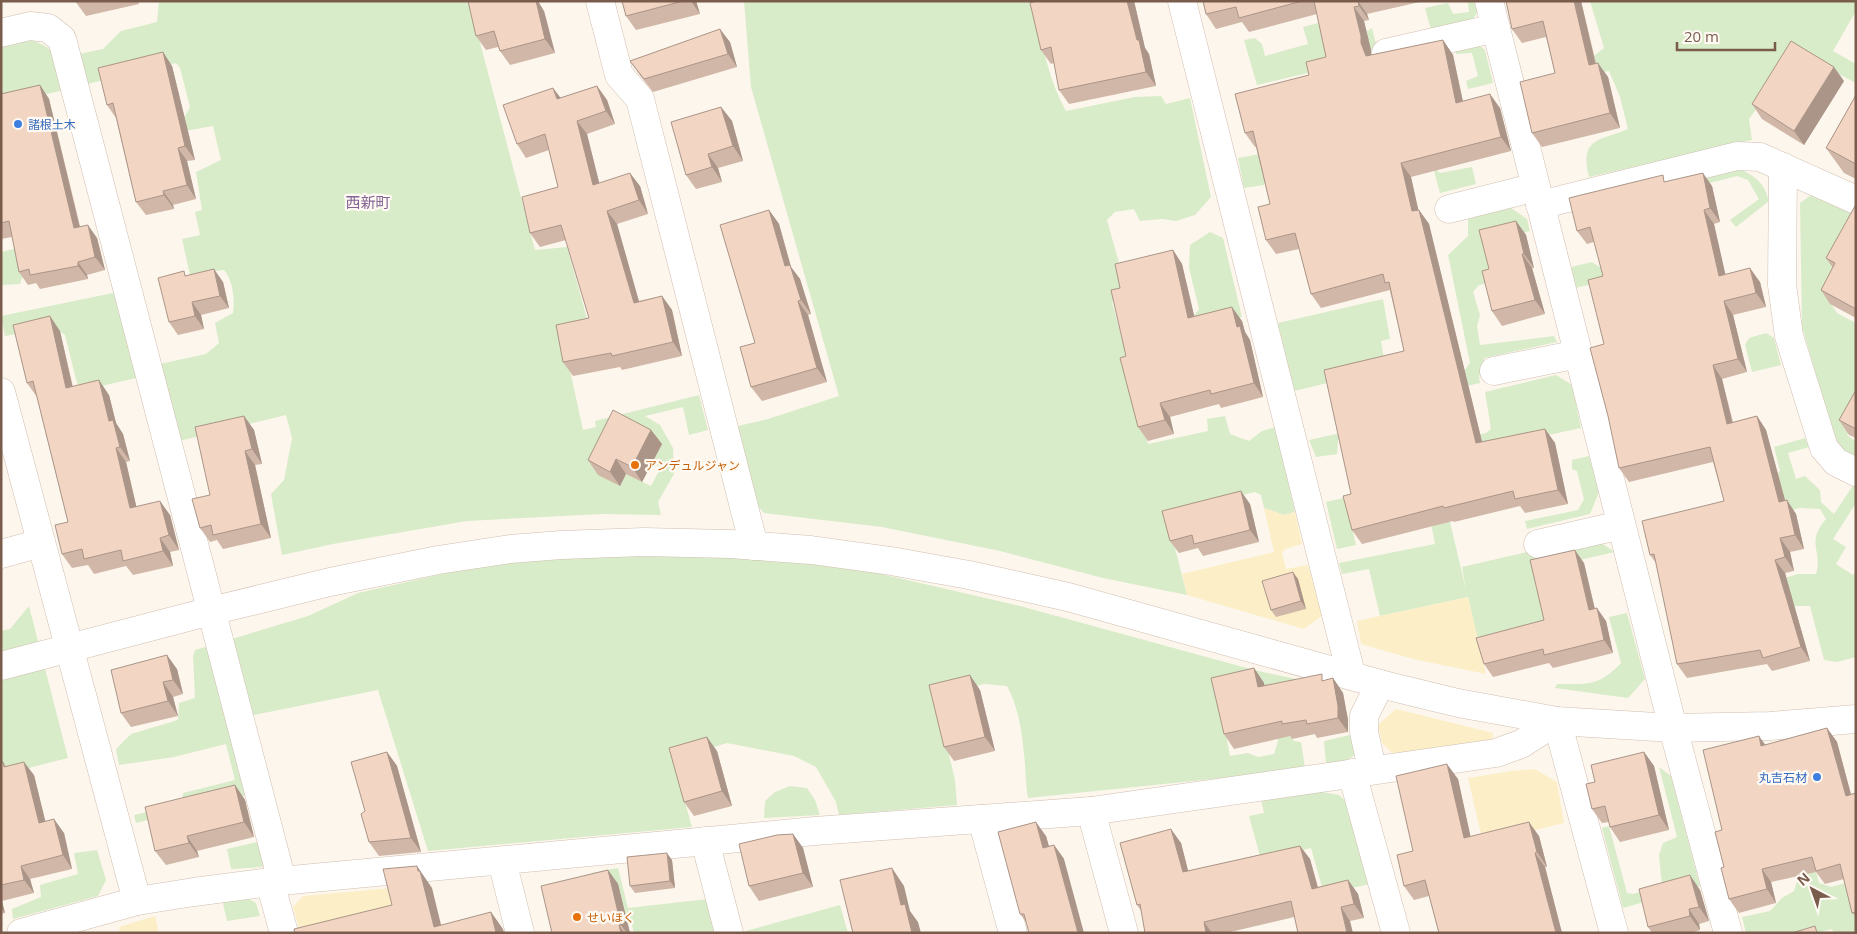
<svg xmlns="http://www.w3.org/2000/svg" width="1857" height="934" font-family="'Open Sans','Noto Sans JP',sans-serif">
<style>
.green{fill:#d8ecc9;fill-rule:evenodd}
.sand{fill:#fcefc7}
.lines{fill:none;stroke-linecap:round;stroke-linejoin:round}
.minor-casing{stroke:#d1beb0;stroke-width:29}
.minor{stroke:#fff;stroke-width:28}
.wall{fill:#d1b7a8}
.shaded-wall{fill:#aa9588}
.building{fill:#f3d5c3;stroke:#aa9588}
.shop-dot{fill:#3f7fe0;stroke:#fffaf3;stroke-width:2}
.food-dot{fill:#e8710a;stroke:#fffaf3;stroke-width:2}
.labels{text-anchor:middle;dominant-baseline:central;stroke-width:4.5;stroke-linejoin:round;paint-order:stroke}
.shop-label{font-size:12px;fill:#366cbe;stroke:#fffaf3;text-anchor:start}
.food-label{font-size:12px;fill:#c56008;stroke:#fffaf3;text-anchor:start}
.quarter-label{font-size:15px;fill:#846695;stroke:#fffaf3}
</style>
<rect width="100%" height="100%" fill="#fdf6ec"/>
<g class="green">
<path d="M159 1H469L535 250 567 247 590 329 563 338 583 430 596 427 595 421 699 395 708 430 689 435 683 407 645 416 660 425 673 448 674 474 658 502 661 515 602 514 467 521 333 544 282 555 271 494 284 480 292 438 286 415 175 442 155 365 206 354 219 343 215 323 233 313C235 300 233 280 224 270L190 275 182 239 200 235 195 212 202 210 196 172 221 160 213 126 168 134 167 122 185 116 190 107 180 68 176 63 87 84 79 54 103 49 121 31 157 22ZM623 425 652 463 661 467 651 486 626 474 620 486Z"/>
<path d="M744 1H1057L1035 14C1043 47 1049 81 1066 111L1135 97 1161 96 1166 104 1190 98 1211 197 1195 215 1176 221 1162 219 1140 221 1134 209 1115 212 1107 220 1123 277 1125 297 1112 302 1125 350 1151 349 1189 322 1199 309 1189 268 1190 245 1210 232 1223 238 1242 317 1203 326 1128 364 1148 444 1208 431 1207 419 1225 416 1230 434 1249 441 1262 431 1275 427 1295 512 1284 515 1264 508 1261 495 1255 492 1166 513 1187 595 1103 578 1000 551 882 527 764 513 754 502 734 427 768 419 839 396 751 87Z"/>
<path d="M1468 1H1475L1478 11 1473 19 1431 30 1425 8 1448 3 1453 14 1469 12Z"/>
<path d="M1590 1H1856V11L1833 51 1856 64V83L1798 53 1749 119 1752 140 1589 177C1579 137 1600 141 1628 129L1620 97 1609 71 1574 78 1584 64 1604 48Z"/>
<path d="M1318 23 1322 37 1369 48 1367 31 1372 28 1379 56 1257 85 1244 40 1255 38 1262 44 1265 56 1308 44 1303 27Z"/>
<path d="M24 38C59 47 57 58 64 90L1 105V43Z"/>
<path d="M1476 43 1485 50 1493 83 1468 89 1466 81 1478 76 1472 53 1456 54 1455 47Z"/>
<path d="M1260 154 1266 177 1264 185 1244 188 1238 158Z"/>
<path d="M1433 167 1440 173 1472 167 1476 184 1440 193Z"/>
<path d="M1737 168C1754 175 1764 182 1769 201L1736 227 1730 220 1759 199 1748 180 1737 176 1678 191 1675 184Z"/>
<path d="M1811 195 1856 213 1829 301 1837 313 1856 323V419L1847 435 1856 442V453L1854 456 1837 447 1802 326 1800 203Z"/>
<path d="M1511 208 1527 219 1530 231 1493 240 1486 248 1495 282 1479 285 1473 292 1480 315 1477 326 1480 345 1554 336 1557 342 1484 358 1486 374 1479 375 1480 383 1422 396 1419 403 1430 445 1486 433 1491 429 1485 392 1556 375 1572 385 1581 428 1506 444 1509 458 1439 475 1466 590 1462 567 1531 551 1532 556 1598 541 1615 552 1535 570 1544 610 1587 601 1592 620 1479 646 1468 597 1380 616 1369 569 1342 574 1339 563 1435 544 1426 498 1421 489 1356 505 1349 513 1356 545 1337 549 1326 502 1422 480 1410 425 1338 440 1337 454 1316 457 1309 440 1408 418 1401 386 1463 372 1470 363 1448 255 1468 236V218Z"/>
<path d="M88 231 23 275 20 284 1 285V252Z"/>
<path d="M1592 262 1603 269 1665 268 1575 288 1571 267Z"/>
<path d="M118 292 141 377 79 391 65 335 55 327 5 336 1 316Z"/>
<path d="M1383 299 1390 339 1381 341 1386 369 1294 391 1278 323Z"/>
<path d="M1766 333 1774 338 1781 365 1752 372 1745 345 1749 338Z"/>
<path d="M1805 438 1809 447 1788 453 1796 479 1805 476 1820 490 1821 502 1834 514 1854 484 1856 485V503L1833 539 1846 547 1836 564 1853 575 1856 571V657L1837 662 1824 660 1810 606H1794L1771 582 1798 574H1816C1823 550 1805 544 1826 519L1820 509 1800 508 1738 523 1780 471 1774 447Z"/>
<path d="M1589 456 1599 492 1590 514 1527 529 1525 521 1578 510 1584 499 1577 471 1572 469V460Z"/>
<path d="M725 553 855 568 1020 606 1254 670 1319 684 1289 735 1294 741 1301 742 1305 768 1232 777 1028 798C1025 783 1026 769 1024 754 1022 731 1018 706 1007 686L984 684 943 695 937 704 955 780 957 805 839 815 836 802 816 767 794 756 727 743 673 760 692 827 428 851 378 690 229 720 248 795 136 823 134 815 181 804 183 793 235 780 226 744 174 757 119 765 116 749 131 734 178 720 179 703 195 698 193 656 195 650 308 616 358 593 487 564 603 555ZM1260 681 1267 687 1278 741 1274 754 1258 757 1248 753 1230 756 1219 697Z"/>
<path d="M29 606 68 758 1 775V631L10 629Z"/>
<path d="M1627 613 1645 679 1628 698 1555 688 1557 684C1588 684 1598 687 1621 663L1609 617Z"/>
<path d="M1354 734 1357 752C1349 762 1340 763 1326 764L1324 741Z"/>
<path d="M1659 767 1671 776 1700 886 1623 908 1602 828 1609 826 1627 893 1633 894 1662 885 1659 855 1663 843 1677 837Z"/>
<path d="M790 786 807 788 815 800 820 815 764 818 765 801 775 792Z"/>
<path d="M1316 791 1339 795 1349 804 1370 884 1324 894 1311 848 1261 860 1249 816 1264 813 1261 800Z"/>
<path d="M1801 816 1819 883 1831 887 1856 880 1852 910 1856 919V933H1834L1832 929 1816 933H1746L1742 917 1770 911 1782 898 1794 891 1799 874Z"/>
<path d="M261 841 266 862 262 867 231 869 227 849Z"/>
<path d="M97 850 106 880 98 896 13 919 12 909 41 897 40 885 78 874 74 853Z"/>
<path d="M618 868 628 908 708 899 717 933H634L629 914 602 920 591 873Z"/>
<path d="M244 896 256 903 260 916 227 921 222 899Z"/>
<path d="M840 905 848 933H747L746 931Z"/>
</g>
<g class="sand">
<path d="M1264 508 1284 515 1295 512 1302 544 1285 549 1282 553 1286 569 1308 565 1322 616 1304 629 1187 595 1182 574 1274 552Z"/>
<path d="M1468 597 1486 674 1413 659 1361 644 1357 621Z"/>
<path d="M1396 709 1493 733 1492 744 1392 753 1382 743 1378 725Z"/>
<path d="M1535 769 1557 782 1564 823 1483 843 1468 778 1512 771Z"/>
<path d="M391 888 398 921 300 931 293 907 303 896Z"/>
<path d="M155 916 159 933H120L119 927Z"/>
</g>
<g class="lines">
<defs>
<g id="minor">
<path d="M600 1 619 75 640 99 754 546"/>
<path d="M1182 1 1351 674"/>
<path d="M1489 1 1673 728 1728 933"/>
<path d="M1 33 30 26 48 28 62 39 282 881"/>
<path d="M1386 53 1496 28"/>
<path d="M1783 167 1782 285 1789 336 1824 448 1836 462 1856 472"/>
<path d="M1540 205 1737 156 1760 157 1856 200"/>
<path d="M1449 209 1536 187"/>
<path d="M1494 371 1578 354"/>
<path d="M1 392 137 901"/>
<path d="M1538 544 1621 525"/>
<path d="M1 554 41 543"/>
<path d="M1 666 211 611 330 582 438 560 510 549 561 545 644 542 730 544 811 550 891 561 969 575 1068 597 1380 684 1458 703 1557 721 1673 728 1770 726 1856 719"/>
<path d="M1372 769 1364 732V716L1380 684"/>
<path d="M1352 773 1396 933"/>
<path d="M1091 811 1124 933"/>
<path d="M982 819 1013 933"/>
<path d="M705 841 729 933"/>
<path d="M502 861 520 933"/>
<path d="M270 882 284 933"/>
<path d="M21 933 137 901 194 892 270 882 815 831 1091 811 1496 753 1521 744 1557 721 1614 933"/>
</g>
</defs>
<use href="#minor" class="minor-casing"/>
<use href="#minor" class="minor"/>
</g>
<g class="wall">
<path d="M75 1H138L139 4 86 16Z"/>
<path d="M622 1H696L700 14 636 30 626 16Z"/>
<path d="M1036 1H1134L1145 48 1149 54 1156 86 1069 104 1059 90 1054 63 1051 64 1041 50Z"/>
<path d="M1203 1H1424L1367 14 1369 20 1364 21 1371 50V55L1443 40 1453 55 1463 101 1500 108 1511 151 1411 177 1418 210H1419L1429 224 1482 442 1545 429 1555 443 1568 504 1525 513 1520 506 1454 522 1453 521 1362 544 1352 530 1351 494 1404 351 1390 291V290L1321 308 1311 294 1299 249 1276 254 1266 240 1270 204 1256 147H1255L1245 133 1309 75 1326 57 1317 14 1249 32 1242 22 1216 29 1206 14Z"/>
<path d="M1581 1 1596 63 1608 77 1620 128 1542 147 1532 133 1555 73 1546 37 1522 43 1512 29Z"/>
<path d="M544 11 555 53 510 65 500 51 498 47 486 50 476 36Z"/>
<path d="M730 42 737 67 653 92 639 74 630 61Z"/>
<path d="M163 52 172 66 195 160 187 161 196 199 173 205 174 209 146 215 136 202 116 118 107 105Z"/>
<path d="M1844 81 1804 145 1762 119 1752 104Z"/>
<path d="M40 85 49 99 80 226 97 238 105 270 87 275 88 279 40 289 36 283 28 285 19 272 12 237 1 239V94Z"/>
<path d="M597 86 607 100 615 124 587 134 599 183 640 186 648 214 617 224 639 301 662 296 672 310 682 356 622 370 620 367 573 376 563 362 589 318 566 240 540 247 530 233 558 187 549 150 526 158 517 144 553 88 560 98Z"/>
<path d="M1856 95V179L1844 173 1826 148Z"/>
<path d="M721 107 732 121 743 161 718 168 722 182 696 189 686 175Z"/>
<path d="M1667 181 1712 186 1720 222 1714 224 1725 275 1760 282 1766 307 1733 315 1747 372 1722 379 1733 422 1757 416 1766 430 1785 500 1796 514 1804 549 1790 552 1794 571 1785 573 1810 661 1772 671 1767 664 1687 678 1677 664 1656 563 1650 555 1724 501 1713 462 1629 482 1619 468 1604 344 1603 276 1594 242 1587 244 1577 231Z"/>
<path d="M1856 207V318L1830 304 1821 290 1833 268 1826 258Z"/>
<path d="M769 210 779 224 791 267 800 279 811 314 808 315 827 382 762 401 751 387 755 343Z"/>
<path d="M1516 221 1526 235 1534 268H1532L1545 314 1502 326 1492 311 1489 269Z"/>
<path d="M1173 250 1182 264 1194 316 1242 321 1245 332 1250 340 1263 397 1221 408 1219 404 1170 417 1174 434 1148 441 1138 427 1120 288Z"/>
<path d="M187 275 223 282 229 308 201 315 204 329 178 335 169 322Z"/>
<path d="M60 331 73 387 109 395 116 423 123 434 130 461 126 462 136 506 170 515 179 550 170 552 173 566 133 575 126 566 94 574 88 565 72 568 62 554 68 522 37 397 27 383Z"/>
<path d="M1856 390V438L1849 435 1839 420Z"/>
<path d="M244 416 254 430 262 464 255 465 271 538 223 549 217 540 210 542 200 528 210 495Z"/>
<path d="M651 430 662 444 642 482 626 474 620 486 598 475 588 460Z"/>
<path d="M1250 504 1259 542 1203 556 1198 548 1179 553 1170 541Z"/>
<path d="M1584 563 1595 609 1606 621 1613 653 1553 668 1549 663 1493 677 1484 664 1544 620Z"/>
<path d="M1298 579 1306 609 1276 617 1271 610Z"/>
<path d="M1254 668 1264 683V685L1326 680 1333 678 1343 693 1348 720V732L1317 738 1315 734 1292 739 1290 736 1234 749 1224 734Z"/>
<path d="M177 669 183 694 173 697 178 716 131 727 121 713Z"/>
<path d="M980 690 995 751 954 761 944 747Z"/>
<path d="M1827 728 1837 742 1851 794 1856 793V917L1852 913 1844 879 1825 884 1816 872 1771 882 1776 903 1739 913 1729 899 1724 867 1765 745Z"/>
<path d="M717 751 732 806 694 816 684 802Z"/>
<path d="M387 752 397 766 421 852 379 856 369 842 365 811Z"/>
<path d="M1644 752 1654 766 1669 830 1620 842 1610 827 1609 822 1602 823 1592 809 1595 782Z"/>
<path d="M1 762H3L6 766 34 775 45 821 64 833 72 869 30 879 34 893 2 901 5 913 1 914Z"/>
<path d="M1458 779 1470 836H1539L1547 867H1545L1562 933H1439L1429 896 1414 900 1404 886Z"/>
<path d="M235 785 245 800 254 837 197 851 199 857 166 865 155 851Z"/>
<path d="M793 834 803 848 813 887 759 901 749 886Z"/>
<path d="M1046 836 1049 846 1054 845 1064 859 1026 922 1020 914Z"/>
<path d="M1181 843 1188 871 1300 846 1310 859 1318 887 1348 880 1358 894 1364 918 1350 921 1294 917 1226 933H1145L1142 912 1137 905Z"/>
<path d="M672 860 675 888 635 893 630 886Z"/>
<path d="M608 870 618 884 630 933H552Z"/>
<path d="M1700 890 1709 921 1699 924 1700 930 1691 933H1652L1648 927Z"/>
</g>
<g class="shaded-wall">
<path d="M536 1H538L544 11 555 53 545 39Z"/>
<path d="M691 1H696L700 14Z"/>
<path d="M1127 1H1134L1145 48 1149 54 1156 86 1146 72 1137 40Z"/>
<path d="M1358 1 1367 14 1369 20 1359 6Z"/>
<path d="M1574 1H1581L1599 79 1589 65Z"/>
<path d="M1354 7 1364 21 1371 50V57L1366 56 1361 43Z"/>
<path d="M720 29 730 42 737 67 728 54Z"/>
<path d="M1443 40 1453 55 1466 117 1456 103Z"/>
<path d="M163 52 172 66 195 160 185 146Z"/>
<path d="M1598 63 1608 77 1620 128 1610 113Z"/>
<path d="M1834 67 1844 81 1804 145 1794 131Z"/>
<path d="M40 85 49 99 83 241 74 228Z"/>
<path d="M597 86 607 100 615 124 606 111Z"/>
<path d="M553 88 563 101 557 99Z"/>
<path d="M1490 94 1500 108 1511 151 1501 137Z"/>
<path d="M721 107 732 121 743 161 733 146Z"/>
<path d="M577 121 587 134 603 198 593 185Z"/>
<path d="M178 148 187 161 196 199 187 185Z"/>
<path d="M708 154 718 168 722 182 712 167Z"/>
<path d="M1401 163 1411 177 1422 226 1412 211Z"/>
<path d="M630 173 640 186 648 214 639 200Z"/>
<path d="M1703 173 1712 186 1720 222 1710 208Z"/>
<path d="M163 191 173 205 174 209 164 195Z"/>
<path d="M769 210 779 224 791 267 800 279 811 314 801 300 785 266Z"/>
<path d="M1419 210 1429 224 1486 458 1476 443Z"/>
<path d="M1704 210 1714 224 1729 290 1719 276Z"/>
<path d="M607 211 617 224 643 316 634 303Z"/>
<path d="M1516 221 1526 235 1534 268 1524 254Z"/>
<path d="M88 225 97 238 105 270 95 257Z"/>
<path d="M1173 250 1182 264 1198 332 1188 318Z"/>
<path d="M1522 254 1532 268 1545 314 1535 300Z"/>
<path d="M78 262 87 275 88 279 78 266Z"/>
<path d="M1750 268 1760 282 1766 307 1756 293Z"/>
<path d="M214 269 223 282 229 308 220 296Z"/>
<path d="M662 296 672 310 682 356 673 342Z"/>
<path d="M798 301 808 315 827 382 817 368Z"/>
<path d="M1724 301 1733 315 1747 372 1738 359Z"/>
<path d="M192 302 201 315 204 329 195 316Z"/>
<path d="M1232 307 1242 321 1245 332 1250 340 1263 397 1254 383 1237 327Z"/>
<path d="M50 316 60 331 76 403 66 388Z"/>
<path d="M1713 365 1722 379 1736 438 1727 424Z"/>
<path d="M99 380 109 395 116 423 123 434 130 461 120 447 109 421Z"/>
<path d="M1160 403 1170 417 1174 434 1165 420Z"/>
<path d="M244 416 254 430 262 464 252 449Z"/>
<path d="M1757 416 1766 430 1789 515 1779 502Z"/>
<path d="M1545 429 1555 443 1568 504 1558 490Z"/>
<path d="M651 430 662 444 642 482 632 467Z"/>
<path d="M116 448 126 462 140 522 130 508Z"/>
<path d="M245 451 255 465 271 538 261 524Z"/>
<path d="M616 459 626 474 620 486 610 472Z"/>
<path d="M1241 491 1250 504 1259 542 1250 530Z"/>
<path d="M1787 500 1796 514 1804 549 1795 535Z"/>
<path d="M160 501 170 515 179 550 169 535Z"/>
<path d="M160 538 170 552 173 566 163 551Z"/>
<path d="M1780 538 1790 552 1794 571 1785 557Z"/>
<path d="M1575 550 1584 563 1598 623 1589 610Z"/>
<path d="M1775 560 1785 573 1810 661 1801 647Z"/>
<path d="M1293 572 1298 579 1306 609 1301 601Z"/>
<path d="M1597 608 1606 621 1613 653 1604 640Z"/>
<path d="M167 655 177 669 183 694 173 680Z"/>
<path d="M1254 668 1264 683 1268 701 1258 687Z"/>
<path d="M970 675 980 690 995 751 985 737Z"/>
<path d="M1333 678 1343 693 1348 720V732L1338 718Z"/>
<path d="M163 682 173 697 178 716 168 701Z"/>
<path d="M1827 728 1837 742 1855 810 1846 796Z"/>
<path d="M1759 736 1769 750 1761 746Z"/>
<path d="M707 737 717 751 732 806 722 791Z"/>
<path d="M387 752 397 766 421 852 411 838Z"/>
<path d="M1644 752 1654 766 1669 830 1659 815Z"/>
<path d="M24 762 34 775 49 836 39 823Z"/>
<path d="M1447 764 1458 779 1474 852 1464 838Z"/>
<path d="M235 785 245 800 254 837 244 822Z"/>
<path d="M54 819 64 833 72 869 63 855Z"/>
<path d="M1036 822 1046 836 1053 862 1043 848Z"/>
<path d="M1529 822 1539 836 1547 867 1537 852Z"/>
<path d="M1171 829 1181 843 1192 886 1183 872Z"/>
<path d="M793 834 803 848 813 887 803 873Z"/>
<path d="M187 836 197 851 199 857 189 843Z"/>
<path d="M1054 845 1064 859 1084 933H1078Z"/>
<path d="M1300 846 1310 859 1322 903 1312 889Z"/>
<path d="M667 853 672 860 675 888 670 881Z"/>
<path d="M1535 853 1545 867 1562 933H1556Z"/>
<path d="M21 866 30 879 34 893 24 880Z"/>
<path d="M417 866 432 888 443 933 434 927Z"/>
<path d="M892 868 904 886 910 911 918 922 921 933H912L901 905Z"/>
<path d="M1762 869 1771 882 1776 903 1767 889Z"/>
<path d="M608 870 618 884 630 933H627L621 925Z"/>
<path d="M1690 875 1700 890 1709 921 1699 907Z"/>
<path d="M1348 880 1358 894 1364 918 1354 904Z"/>
<path d="M1 900 2 901 5 913 1 908Z"/>
<path d="M1341 907 1350 921 1353 933H1347Z"/>
<path d="M1689 909 1699 924 1700 930 1690 916Z"/>
<path d="M491 912 503 929 504 933H496Z"/>
<path d="M1204 922 1212 933H1206Z"/>
<path d="M619 925 624 933H621Z"/>
</g>
<g class="building">
<path d="M468 1H536L545 39 500 51 494 31 476 36Z"/>
<path d="M622 1H683L626 16Z"/>
<path d="M1036 1H1127L1137 40H1139L1146 72 1059 90 1051 47 1041 50 1030 3Z"/>
<path d="M1203 1H1302L1239 18 1236 7 1206 14Z"/>
<path d="M1314 1H1358L1359 6 1354 7 1361 36V43L1366 56 1443 40 1456 103 1490 94 1501 137 1401 163 1412 211 1419 210 1476 443 1545 429 1558 490 1515 499 1513 491 1444 508 1443 506 1352 530 1343 496 1351 494 1324 370 1404 351 1389 282 1385 283 1383 274 1311 294 1295 233 1266 240 1258 207 1270 204 1253 131 1245 133 1235 94 1309 75 1306 62 1326 57Z"/>
<path d="M1506 1H1574L1589 65 1598 63 1610 113 1532 133 1520 82 1555 73 1543 21 1512 29Z"/>
<path d="M720 29 728 54 644 79 630 61Z"/>
<path d="M1791 41 1834 67 1794 131 1752 104Z"/>
<path d="M163 52 185 146 178 148 187 185 163 191 164 195 136 202 113 103 107 105 98 68Z"/>
<path d="M40 85 74 228 88 225 95 257 78 262V266L30 275 29 269 19 272 9 221 1 223V94Z"/>
<path d="M597 86 606 111 577 121 593 185 630 173 639 200 607 211 634 303 662 296 673 342 612 356 611 353 563 362 556 325 589 318 561 225 530 233 522 197 558 187 545 134 517 144 503 105 553 88 557 99Z"/>
<path d="M1856 95V164L1826 148Z"/>
<path d="M721 107 733 146 708 154 712 167 686 175 671 122Z"/>
<path d="M1703 173 1710 208 1704 210 1719 276 1750 268 1756 293 1724 301 1738 359 1713 365 1727 424 1757 416 1779 502 1787 500 1795 535 1780 538 1785 557 1775 560 1801 647 1763 658 1760 650 1677 664 1654 554 1650 555 1642 521 1724 501 1710 447 1619 468 1608 416 1590 348 1604 344 1588 280 1603 276 1590 227 1577 231 1569 198 1663 175 1664 182Z"/>
<path d="M1855 206 1856 207V309L1821 290 1835 263 1826 258Z"/>
<path d="M769 210 785 266 790 265 801 300 798 301 817 368 751 387 740 347 755 343 720 225Z"/>
<path d="M1516 221 1524 254H1522L1535 300 1492 311 1482 271 1489 269 1479 230Z"/>
<path d="M1173 250 1188 318 1232 307 1237 327 1240 326 1254 383 1211 394 1210 390 1160 403 1165 420 1138 427 1120 358 1126 356 1111 290 1120 288 1115 264Z"/>
<path d="M214 269 220 296 192 302 195 316 169 322 158 278 184 271 185 276Z"/>
<path d="M50 316 66 388 99 380 109 421 113 420 120 447 116 448 130 508 160 501 169 535 160 538 163 551 123 561 121 550 84 559 82 549 62 554 55 525 68 522 33 381 27 383 13 325Z"/>
<path d="M1856 390V429L1839 420Z"/>
<path d="M613 410 651 430 632 467 616 459 610 472 588 460Z"/>
<path d="M244 416 252 449 245 451 261 524 213 535 211 525 200 528 192 499 210 495 195 427Z"/>
<path d="M1241 491 1250 530 1194 544 1192 535 1170 541 1162 511Z"/>
<path d="M1575 550 1589 610 1597 608 1604 640 1544 655 1543 649 1484 664 1476 638 1544 620 1530 560Z"/>
<path d="M1293 572 1301 601 1271 610 1262 581Z"/>
<path d="M167 655 173 680 163 682 168 701 121 713 111 670Z"/>
<path d="M1254 668 1258 687 1322 674V681L1333 678 1338 706V718L1307 724 1306 720 1282 724V721L1224 734 1211 678Z"/>
<path d="M970 675 985 737 944 747 929 685Z"/>
<path d="M1827 728 1846 796 1856 793V912L1852 913 1840 864 1816 871 1812 857 1762 869 1767 889 1729 899 1721 868 1724 867 1715 832 1722 830 1703 750 1759 736 1761 746Z"/>
<path d="M707 737 722 791 684 802 669 748Z"/>
<path d="M387 752 411 838 369 842 361 814 365 811 351 762Z"/>
<path d="M1644 752 1659 815 1610 827 1605 806 1592 809 1586 784 1595 782 1591 765Z"/>
<path d="M1 762H3L4 767 24 762 39 823 54 819 63 855 21 866 24 880 1 885Z"/>
<path d="M1447 764 1464 838 1529 822 1537 852 1535 853 1556 933H1439L1425 880 1404 886 1397 855 1413 851 1396 776Z"/>
<path d="M235 785 244 822 187 836 189 843 155 851 145 807Z"/>
<path d="M1036 822 1043 848 1054 845 1078 933H1029L1024 914H1020L998 832Z"/>
<path d="M1171 829 1183 872 1300 846 1312 889 1348 880 1354 904 1341 907 1347 933H1298L1291 901 1204 922 1206 933H1145L1140 904 1137 905 1120 843Z"/>
<path d="M793 834 803 873 749 886 739 844 777 835Z"/>
<path d="M667 853 670 881 630 886 627 857Z"/>
<path d="M417 866 418 871H420L434 927 491 912 496 933H295L294 929 392 905 383 869Z"/>
<path d="M892 868 901 905 905 904 912 933H853L840 880Z"/>
<path d="M608 870 621 925H619L621 933H552L541 886Z"/>
<path d="M1690 875 1699 907 1689 909 1690 916 1648 927 1639 889Z"/>
<path d="M1815 926 1817 933H1792Z"/>
</g>
<g class="shop-dot">
<circle cx="18" cy="124" r="5"/>
<circle cx="1817" cy="777" r="5"/>
</g>
<g class="food-dot">
<circle cx="635" cy="465" r="5"/>
<circle cx="577" cy="917" r="5"/>
</g>
<g class="labels">
<g class="shop-label">
<text x="28" y="124">諸根土木</text>
<text x="1807" y="777" text-anchor="end">丸吉石材</text>
</g>
<g class="food-label">
<text x="645" y="465">アンデュルジャン</text>
<text x="587" y="917">せいほく</text>
</g>
<g class="quarter-label">
<text x="368" y="202">西新町</text>
</g>
</g>
<rect width="1857" height="934" fill="none" stroke="#7a5c4d" stroke-width="5"/>
<g transform="translate(1812 889) rotate(319)" stroke="#fffaf3" stroke-width="4" paint-order="stroke">
<path d="M0-4L9 19L0 12L-9 19Z" fill="#7a5c4d"/>
<text y="-8" font-size="14" font-weight="bold" text-anchor="middle" fill="#7a5c4d">N</text>
</g>
<path d="M1677 42v8h98v-8" fill="none" stroke="#7a5c4d" stroke-width="2.5"/>
<text x="1684" y="42" font-size="15" fill="#7a5c4d" stroke="#fffaf3" stroke-width="4" paint-order="stroke">20 m</text>
</svg>
